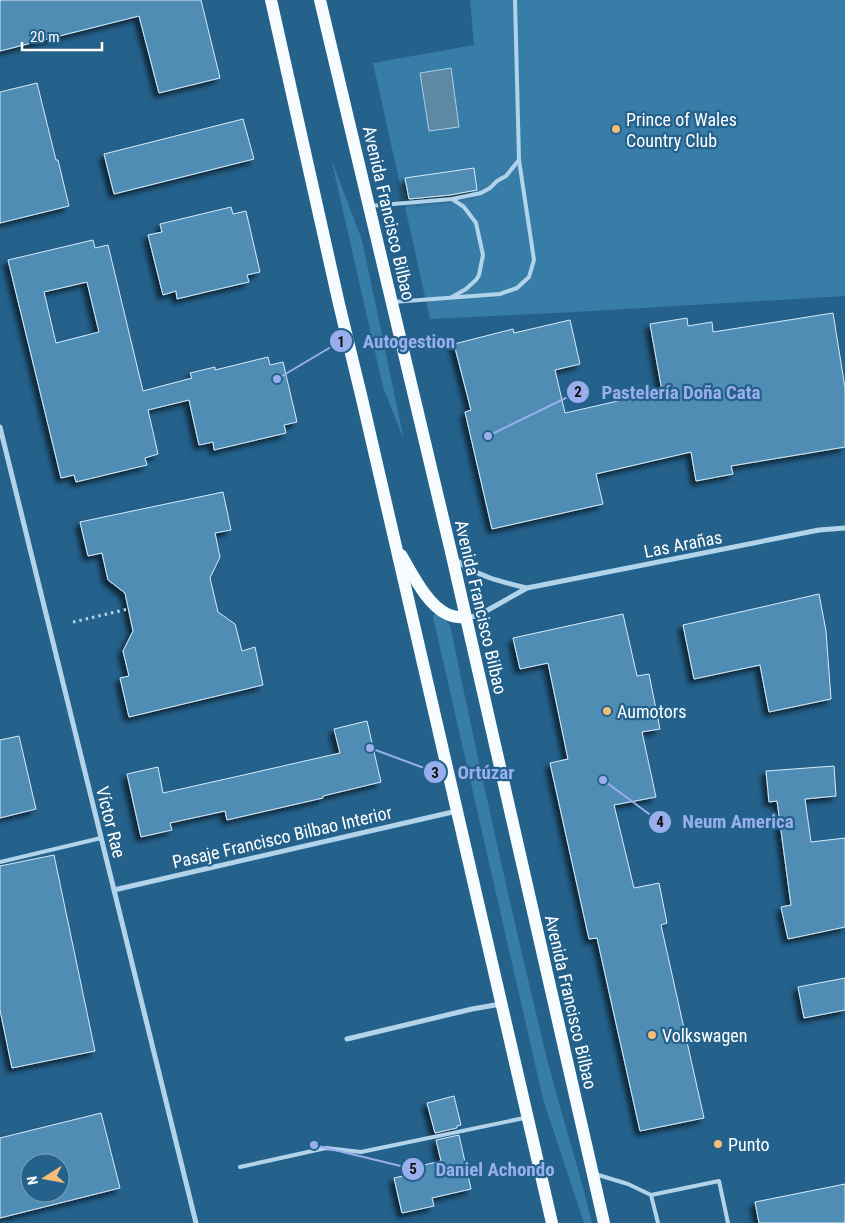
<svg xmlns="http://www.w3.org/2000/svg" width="845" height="1223" font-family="'Roboto Condensed',sans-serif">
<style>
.green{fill:#387ca8}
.water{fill:#5f88a5;stroke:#a6d1eb}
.building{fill:#508db4;stroke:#d7ebf8;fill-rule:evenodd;filter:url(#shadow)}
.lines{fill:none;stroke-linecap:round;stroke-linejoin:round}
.path{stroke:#b2d4ea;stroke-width:3;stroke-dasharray:2.5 4;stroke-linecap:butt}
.lane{stroke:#b2d4ea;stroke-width:4}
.street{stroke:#b2d4ea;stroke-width:5}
.primary{stroke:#f6fbfe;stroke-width:12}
.poi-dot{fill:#f5bd75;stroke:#24618b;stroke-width:2}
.labels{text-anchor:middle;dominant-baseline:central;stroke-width:4.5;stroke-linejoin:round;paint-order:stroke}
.poi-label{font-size:18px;fill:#fff;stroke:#24618b;text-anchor:start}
.street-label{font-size:18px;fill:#fff;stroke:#24618b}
.leader{fill:none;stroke:#99afed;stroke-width:2}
.callout-dot{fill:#99afed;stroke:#24618b;stroke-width:2}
.mark-label{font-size:15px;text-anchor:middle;font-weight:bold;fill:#111}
.callout-label{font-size:19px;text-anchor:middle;font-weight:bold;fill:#99afed;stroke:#24618b;stroke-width:4.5;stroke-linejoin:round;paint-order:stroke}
</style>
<defs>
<filter id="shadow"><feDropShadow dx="-4.5" dy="4.5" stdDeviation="2.5" flood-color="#0009"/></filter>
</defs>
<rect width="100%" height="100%" fill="#24618b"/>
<g class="green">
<path d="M470 0H845V296L575 312 430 319 373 63 474 45Z"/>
<path d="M331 158 362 240 404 440 383 387Z"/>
<path d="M438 612 450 625C480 770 512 915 547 1059 561 1114 579 1168 592 1223H584L543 1099 433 617 435 613Z"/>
</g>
<path class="water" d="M451 68 459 127 429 131 420 73Z"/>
<g class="building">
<path d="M0 0H201L220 78 159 93 139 16 0 51Z"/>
<path d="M37 83 56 160H58L69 206 0 223V92Z"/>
<path d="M243 119 254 159 114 194 104 154Z"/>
<path d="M474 168 477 190 450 195 409 199 405 178Z"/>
<path d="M231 207 233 214 246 211 260 272 247 275 249 282 206 292 177 299 176 291 163 295 148 235 162 232 160 224Z"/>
<path d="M93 240 95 248 108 245 143 391 192 378 190 373 215 367V370L268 357 270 365 283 362 297 422 284 425 286 433 214 450 213 442 199 445 189 400 148 410 158 454 145 458 147 465 76 482 74 475 61 478 8 260ZM87 282 99 332 56 343 44 292Z"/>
<path d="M833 313 845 388V447L731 466 733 474 696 481 691 452 596 474 603 504 492 529 465 412 471 410 454 344 513 329 514 333 570 320 580 364 555 370 565 413 662 391 650 324 687 318 688 326 712 322 713 332Z"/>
<path d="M223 492 231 530 215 533 220 557 210 578 218 612 235 624 242 651 255 647 263 685 129 717 120 678 129 676 123 651 133 631 125 593 108 580 102 553 88 556 80 522Z"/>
<path d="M819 594 826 631 831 699 769 712 760 665 694 679 683 625Z"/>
<path d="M623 614 637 676 649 674 660 729 642 732 656 797 614 805 634 888 659 883 667 923 661 925 704 1118 640 1131 597 938 589 939 550 763 568 759 548 663 520 669 513 638Z"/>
<path d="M367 721 381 782 323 796V798L227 820 225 811 170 823 172 830 141 837 127 774 158 767 163 793 239 776 340 753 334 729Z"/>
<path d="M19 736 36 809 0 818V740Z"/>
<path d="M834 766 836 796 805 799 811 842 845 838V927L788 939 781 907 791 905 777 801 769 802 766 771Z"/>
<path d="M54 855 95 1051 12 1068 0 1010V866Z"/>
<path d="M845 978V1010L804 1018 798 987Z"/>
<path d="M454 1096 461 1125 457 1126V1128L435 1133 427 1103Z"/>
<path d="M101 1113 120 1188 0 1218V1138ZM30 1163H60V1193H30Z"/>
<path d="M459 1135 471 1189 432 1198 434 1206 402 1213 394 1178 425 1171 424 1165 441 1161 436 1140Z"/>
<path d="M845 1184V1223H759L755 1202Z"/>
</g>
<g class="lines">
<path class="path" d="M73 622 128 609"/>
<g class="lane">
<path d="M452 199 464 207 476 223 483 255 479 275 476 280 466 289 452 297"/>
<path d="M370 206 452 199 481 193 490 188 497 181 506 176 519 160"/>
<path d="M393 302 500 294 517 288 529 277 534 260 519 160 515 0"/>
<path d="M0 862 101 838"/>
<path d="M240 1167 326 1148 361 1152 524 1118"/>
<path d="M595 1174 628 1184 651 1195 719 1181 728 1223"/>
<path d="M651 1195 658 1223"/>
</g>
<g class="street">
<path d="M0 427 196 1223"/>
<path d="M456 560C476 576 502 582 527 588"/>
<path d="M467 618 479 615 527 588 819 530 845 528"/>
<path d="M114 890 457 811"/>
<path d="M347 1039 472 1009 501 1004"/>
</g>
<g class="primary">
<path d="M271 0 339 304 362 399 552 1223"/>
<path d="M320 0 452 556 604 1223"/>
<path d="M401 555C412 573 427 605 447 614 452 617 460 617 466 618"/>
</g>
</g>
<g class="poi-dot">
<circle cx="616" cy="129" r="5"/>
<circle cx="607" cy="711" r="5"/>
<circle cx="652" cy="1035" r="5"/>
<circle cx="718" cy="1144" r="5"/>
</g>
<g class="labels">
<g class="poi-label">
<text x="626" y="119">Prince of Wales<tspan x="626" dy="21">Country Club</tspan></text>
<text x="617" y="711">Aumotors</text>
<text x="662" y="1035">Volkswagen</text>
<text x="728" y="1144">Punto</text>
</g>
<g class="street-label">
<text transform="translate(389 213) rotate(77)">Avenida Francisco Bilbao</text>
<text transform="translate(683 544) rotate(-11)">Las Arañas</text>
<text transform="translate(481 607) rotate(77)">Avenida Francisco Bilbao</text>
<text transform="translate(111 822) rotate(76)">Víctor Rae</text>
<text transform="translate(282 837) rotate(-13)">Pasaje Francisco Bilbao Interior</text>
<text transform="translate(571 1002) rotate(77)">Avenida Francisco Bilbao</text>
</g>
</g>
<path class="leader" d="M277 379L341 341M488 436L578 392M370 748L435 772M603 780L660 822M314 1145L413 1169"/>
<g class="callout-dot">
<circle cx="277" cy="379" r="5"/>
<circle cx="488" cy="436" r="5"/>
<circle cx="370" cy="748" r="5"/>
<circle cx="603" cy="780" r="5"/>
<circle cx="314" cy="1145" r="5"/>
<circle cx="341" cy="341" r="12"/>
<circle cx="578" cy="392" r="12"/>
<circle cx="435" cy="772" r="12"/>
<circle cx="660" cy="822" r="12"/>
<circle cx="413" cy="1169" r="12"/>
</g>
<g class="mark-label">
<text x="341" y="347">1</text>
<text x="578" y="397">2</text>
<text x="435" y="778">3</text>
<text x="660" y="827">4</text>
<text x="413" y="1174">5</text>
</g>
<g class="callout-label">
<text x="409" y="348">Autogestion</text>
<text x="681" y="399">Pastelería Doña Cata</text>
<text x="486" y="779">Ortúzar</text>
<text x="738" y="828">Neum America</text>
<text x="495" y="1176">Daniel Achondo</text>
</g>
<g transform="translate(45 1178) rotate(259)"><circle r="24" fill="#24618b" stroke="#7ca0b9"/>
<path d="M0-4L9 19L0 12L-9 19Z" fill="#f5bd75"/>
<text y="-8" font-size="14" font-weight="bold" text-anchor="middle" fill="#ffffff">N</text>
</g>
<path d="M22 42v8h80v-8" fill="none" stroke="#ffffff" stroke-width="2.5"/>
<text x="30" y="42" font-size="15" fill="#ffffff" stroke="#24618b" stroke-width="4" paint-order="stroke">20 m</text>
</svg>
